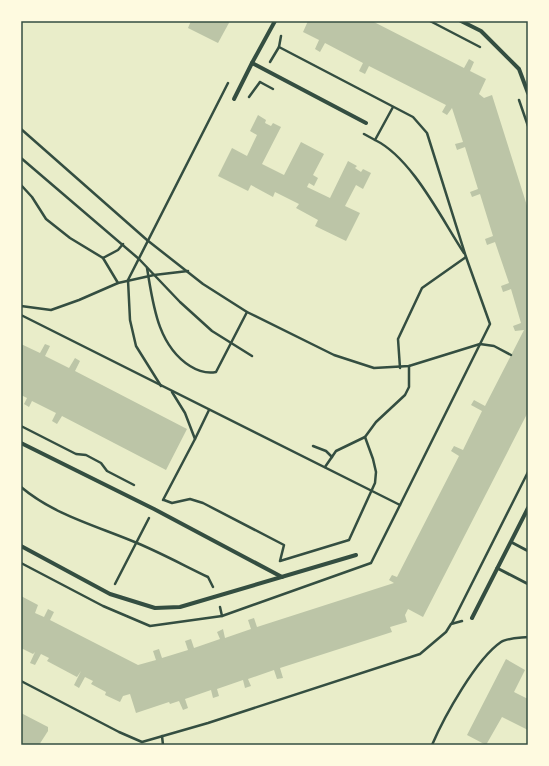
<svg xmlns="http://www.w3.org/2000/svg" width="549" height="766" font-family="'Source Sans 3',sans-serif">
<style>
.building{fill:#bcc5a7}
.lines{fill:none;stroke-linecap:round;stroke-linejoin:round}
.path{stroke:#344e41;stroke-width:2.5}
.service{stroke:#344e41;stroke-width:3}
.minor{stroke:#344e41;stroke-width:4}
.neatline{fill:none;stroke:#344e41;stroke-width:1.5}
</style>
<rect width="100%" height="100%" fill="#e9edc9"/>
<g class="building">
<path d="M191 21H230L218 43 188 28Z"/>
<path d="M308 21H372L464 68 469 59 474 62 470 71 486 79 479 94 484 98 492 95 528 209V412L423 617 408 609 405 615 407 622 390 627 392 632 280 668 283 678 277 679 274 670 248 679 251 686 245 688 243 680 217 689 219 696 213 698 211 690 185 699 188 708 183 710 179 701 170 704 169 702 136 713 130 694 123 696 120 702 105 695 106 692 91 684 93 681 85 677 79 688 74 685 81 671 77 677 47 661 49 658 41 654 35 665 30 663 35 652 33 654 21 648V596L38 605 35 613 44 617 48 609 54 612 50 620 138 665 156 660 153 651 159 649 162 658 188 650 185 641 191 639 194 648 220 639 217 632 223 629 225 638 251 629 248 620 254 618 257 627 394 583 389 580 392 575 397 577 459 456 451 451 454 446 463 450 482 411 471 405 474 400 485 406 524 330 515 331 513 326 521 323 511 289 503 292 501 286 509 283 495 242 487 245 485 239 493 236 480 194 472 197 470 192 478 189 465 147 457 150 455 144 463 142 452 108 447 115 442 112 446 105 369 66 365 74 359 71 363 63 325 43 320 52 315 49 319 40 303 32Z"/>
<path d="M258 115 266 120 265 123 271 126 273 123 281 127 262 164 284 175 301 142 324 154 313 175 318 178 314 186 309 183 307 187 330 198 348 161 357 166 355 168 361 172 363 169 371 173 363 189 356 185 345 206 360 213 346 241 315 226 318 220 296 208 299 204 275 192 273 197 251 185 248 191 218 176 232 148 247 156 257 135 250 131Z"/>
<path d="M21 344 40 353 45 344 50 346 45 356 69 368 75 358 80 361 75 371 187 429 166 470 62 416 57 424 52 421 56 413 32 401 29 407 24 404 27 398 21 395Z"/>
<path d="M506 659 525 670 514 692 528 699V730L502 717 486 745 467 735Z"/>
<path d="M21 713 48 727V731L39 745H21Z"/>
</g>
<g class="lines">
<g class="path">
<path d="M430 21 480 47"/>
<path d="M270 62 279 47"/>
<path d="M260 82 273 89"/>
<path d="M249 97 260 82"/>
<path d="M519 100 528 126"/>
<path d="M393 107 375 140C412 158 441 218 464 253"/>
<path d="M21 129 147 240 203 284 247 312 334 355 374 368 409 366 480 344 494 346 511 355"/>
<path d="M364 134 375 140"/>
<path d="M21 158 139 259 180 302 212 331 252 356"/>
<path d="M21 185 32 197 46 219 70 238 103 258 118 250 123 244"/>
<path d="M103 258 118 283"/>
<path d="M147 268C153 303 157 345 190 366 198 371 206 374 216 372L247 312"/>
<path d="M21 306 51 310 79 300 118 283 154 275 188 271"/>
<path d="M21 315 400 505 490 324 466 257 427 133 413 117 279 47 281 36"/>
<path d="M400 368 398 339 422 288 466 257"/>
<path d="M161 386 136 346 130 320 128 280 228 83"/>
<path d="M21 426 76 454 86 455 101 463 107 471 134 485"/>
<path d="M195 439 209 410"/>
<path d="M313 446 326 451 332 457"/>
<path d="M325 467 336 451 365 437 376 422 405 395 409 387V366"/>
<path d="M21 487C54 515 97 526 137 543 161 553 185 566 208 577L213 587"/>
<path d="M163 500 195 439 185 413 172 392"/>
<path d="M164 500 172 503 190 499 203 503 284 545 280 561 349 540 375 483 376 472 373 459 365 437"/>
<path d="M21 563 103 606 150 626 222 616 371 563 400 505"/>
<path d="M115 584 149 518"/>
<path d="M220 607 222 616"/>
<path d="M452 623 528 472"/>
<path d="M21 681 119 732 142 742 208 723 420 654 446 632 451 624 462 621"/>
<path d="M162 736 163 745"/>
<path d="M432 745C444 717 476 659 501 642 507 638 520 638 528 637"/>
</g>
<g class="service">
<path d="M511 542 528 551"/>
<path d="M497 568 528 584"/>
</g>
<g class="minor">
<path d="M275 21 252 63 366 123"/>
<path d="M461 21 481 31 519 69 528 93"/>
<path d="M234 99 252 63"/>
<path d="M21 443 154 509 282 577"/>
<path d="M21 546 110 594 155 608 180 607 356 555"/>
<path d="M472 618 528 508"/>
</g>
</g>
<rect width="549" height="766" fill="none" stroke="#fefae0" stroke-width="44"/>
<rect x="22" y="22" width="505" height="722" class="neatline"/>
</svg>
